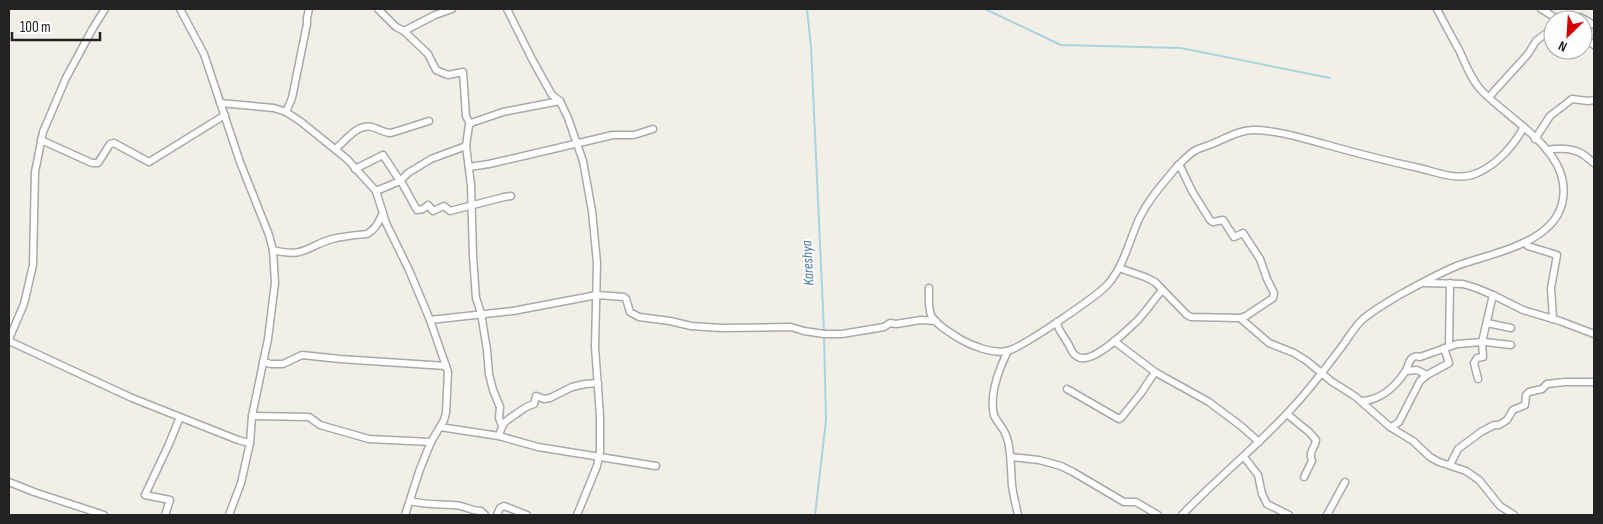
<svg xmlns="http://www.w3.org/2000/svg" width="1603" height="524" font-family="'Sofia Sans Condensed',sans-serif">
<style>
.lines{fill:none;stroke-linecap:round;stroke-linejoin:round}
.stream{stroke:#aad3df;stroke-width:2}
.street-casing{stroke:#a9a9a9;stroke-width:9}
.street{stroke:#fff;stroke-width:6}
.labels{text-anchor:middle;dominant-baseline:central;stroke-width:4;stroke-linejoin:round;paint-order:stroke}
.water-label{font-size:15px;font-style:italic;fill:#4a7aab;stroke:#fff}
</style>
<rect width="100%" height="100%" fill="#f2efe9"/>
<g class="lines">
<g class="stream">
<path d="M807 9 811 47 824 331"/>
<path d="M985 9 1061 45 1181 48 1330 78"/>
<path d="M815 515 826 420 824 336"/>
</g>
<defs>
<g id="street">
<path d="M180 9 204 54 240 162 269 235 273 250 275 283 268 339 252 416 250 443 241 483 229 515"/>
<path d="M378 9 396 27 404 31 435 15 452 9"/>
<path d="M507 9 533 61 552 95 560 101 568 118 583 161 592 211 597 263 595 347 600 416V451L597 466 577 515"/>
<path d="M1541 9 1559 20"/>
<path d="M1577 20 1580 17 1594 25"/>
<path d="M404 31 428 54 436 70 448 75 463 72 466 116 470 124"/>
<path d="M1583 37 1594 45"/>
<path d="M1489 97 1528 54 1536 41 1553 28"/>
<path d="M220 103 274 108 286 112 300 121 347 159 376 191 386 223 409 270 430 320 448 372 446 413 444 420 431 442 420 469 405 515"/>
<path d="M286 112 292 98 307 24V18L309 9"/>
<path d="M1535 139 1550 116 1572 99 1588 101 1594 100"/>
<path d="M41 140 92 163H98L110 144 114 143 149 162 225 115"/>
<path d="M466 146 471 185 473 256 476 298 481 313 487 350 489 374 493 390 500 407 499 418 502 426"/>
<path d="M335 149C346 141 357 123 372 127 379 129 384 133 391 133L429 121"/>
<path d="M1547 150C1559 148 1574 148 1584 155 1588 158 1591 161 1594 163"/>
<path d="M1178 165 1181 168 1192 191 1210 220 1213 222 1223 220 1234 237 1243 233 1260 259 1267 279 1274 293 1273 298 1246 316 1240 318"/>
<path d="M469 167 489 164 613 135H634L653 129"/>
<path d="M355 169 383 155 400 181 402 183 417 210 423 209 428 205 433 211 444 206 450 211 504 197 511 196"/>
<path d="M376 191 400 181 408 173 431 159 466 146 469 125 471 123 503 112 560 101"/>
<path d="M1525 243 1528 246 1557 255 1551 288 1553 319"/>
<path d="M273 250C305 258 305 247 332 239 344 236 356 235 367 234 376 229 379 221 383 213"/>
<path d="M1119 268 1145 277 1155 282 1187 315 1191 317 1240 318 1269 343 1294 353 1307 361 1331 381 1356 397 1390 427 1413 441 1430 457 1439 462 1466 471 1479 480 1500 506 1514 515"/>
<path d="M1425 283 1463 284 1476 288 1493 295 1523 310 1560 321 1594 334"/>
<path d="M929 288C929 296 928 307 931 315 936 325 951 333 960 339 972 346 993 354 1007 351 1020 349 1099 295 1108 284 1124 266 1129 241 1139 219 1148 200 1161 186 1174 170 1181 163 1187 155 1196 150 1202 147 1208 146 1214 143 1227 138 1239 130 1253 130 1277 130 1301 138 1324 144 1356 153 1387 161 1419 168 1436 172 1455 180 1472 175 1494 168 1513 147 1524 127"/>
<path d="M430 320 513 311 597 295 624 297 626 299 630 312 639 317 670 321 691 326 721 328 791 327 804 331 824 334H842L884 327 890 323 896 324 921 320 936 321"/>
<path d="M1057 322C1058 331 1063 334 1067 342 1071 347 1071 354 1078 357 1093 365 1127 330 1138 320 1146 311 1154 300 1162 290"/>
<path d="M1487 323 1511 328"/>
<path d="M9 339 24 304 33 265 35 172 43 132 66 78 93 28 105 9"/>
<path d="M1483 340 1485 342 1511 345"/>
<path d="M9 341 132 398 238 440 250 443"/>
<path d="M1114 341 1155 372 1209 402 1241 426 1259 442"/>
<path d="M1449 346 1450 283"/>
<path d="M1008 351C999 369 989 394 994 415 996 421 1001 425 1004 431 1007 436 1008 441 1009 446 1011 459 1011 472 1012 485 1013 495 1016 505 1018 515"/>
<path d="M263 362 271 364H283L302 355 340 359 446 366"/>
<path d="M1406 371 1417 370 1427 375 1449 363 1444 348"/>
<path d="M1478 379 1474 363 1477 358 1483 357 1482 342"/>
<path d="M1067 389 1119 419 1121 418 1141 393 1155 372"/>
<path d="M1362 401C1380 400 1395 387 1405 372 1408 368 1408 362 1412 358 1415 356 1416 356 1420 357L1457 344 1482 342 1493 295"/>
<path d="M1287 414 1309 432 1316 440C1315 450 1308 450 1312 461L1304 477"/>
<path d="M252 416 309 417 320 425 369 439 431 442"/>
<path d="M440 427 499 436 538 447 656 466"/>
<path d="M1390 427 1393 426 1399 422 1420 381 1427 375"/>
<path d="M499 436C503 421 505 422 516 414 522 410 526 406 534 404L536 396 544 399 550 398 572 387 585 384 598 383"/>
<path d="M1011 457 1039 460 1061 466 1073 472 1124 502H1136L1158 515"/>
<path d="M1244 457 1258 475 1262 494 1267 504 1289 515"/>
<path d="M1450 465 1458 449 1481 432 1494 425H1499L1507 420 1513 410 1525 405 1526 395 1529 392 1542 389 1547 384 1565 382H1594"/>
<path d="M9 482 34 492 104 515"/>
<path d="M410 501C425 505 439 504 454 505 463 505 471 511 481 511L485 515"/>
<path d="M165 515 170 500 145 495 169 444 180 417"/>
<path d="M497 515 500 508 504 506 527 515"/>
<path d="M1182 515C1217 478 1258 446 1293 407 1310 389 1325 369 1340 349 1348 339 1354 327 1363 319 1375 309 1388 302 1401 294 1420 284 1439 273 1459 265 1499 251 1571 240 1563 183 1558 145 1507 117 1482 91 1472 81 1466 65 1460 52 1452 37 1444 23 1437 9"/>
<path d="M1327 515 1345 482"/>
</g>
</defs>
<use href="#street" class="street-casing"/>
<use href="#street" class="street"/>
</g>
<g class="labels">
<g class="water-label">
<text transform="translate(808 263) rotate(-93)">Kareshya</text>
</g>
</g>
<rect width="1603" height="524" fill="none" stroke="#222222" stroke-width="20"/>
<g transform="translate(1568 35) rotate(205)"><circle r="24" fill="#ffffff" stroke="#a7a7a7"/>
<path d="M0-4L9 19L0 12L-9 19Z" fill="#d40000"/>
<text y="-8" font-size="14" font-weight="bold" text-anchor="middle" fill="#222222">N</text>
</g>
<path d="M12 32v8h88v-8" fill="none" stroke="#222222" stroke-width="2.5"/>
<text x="20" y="32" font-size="15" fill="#222222" stroke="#ffffff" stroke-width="4" paint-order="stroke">100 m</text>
</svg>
